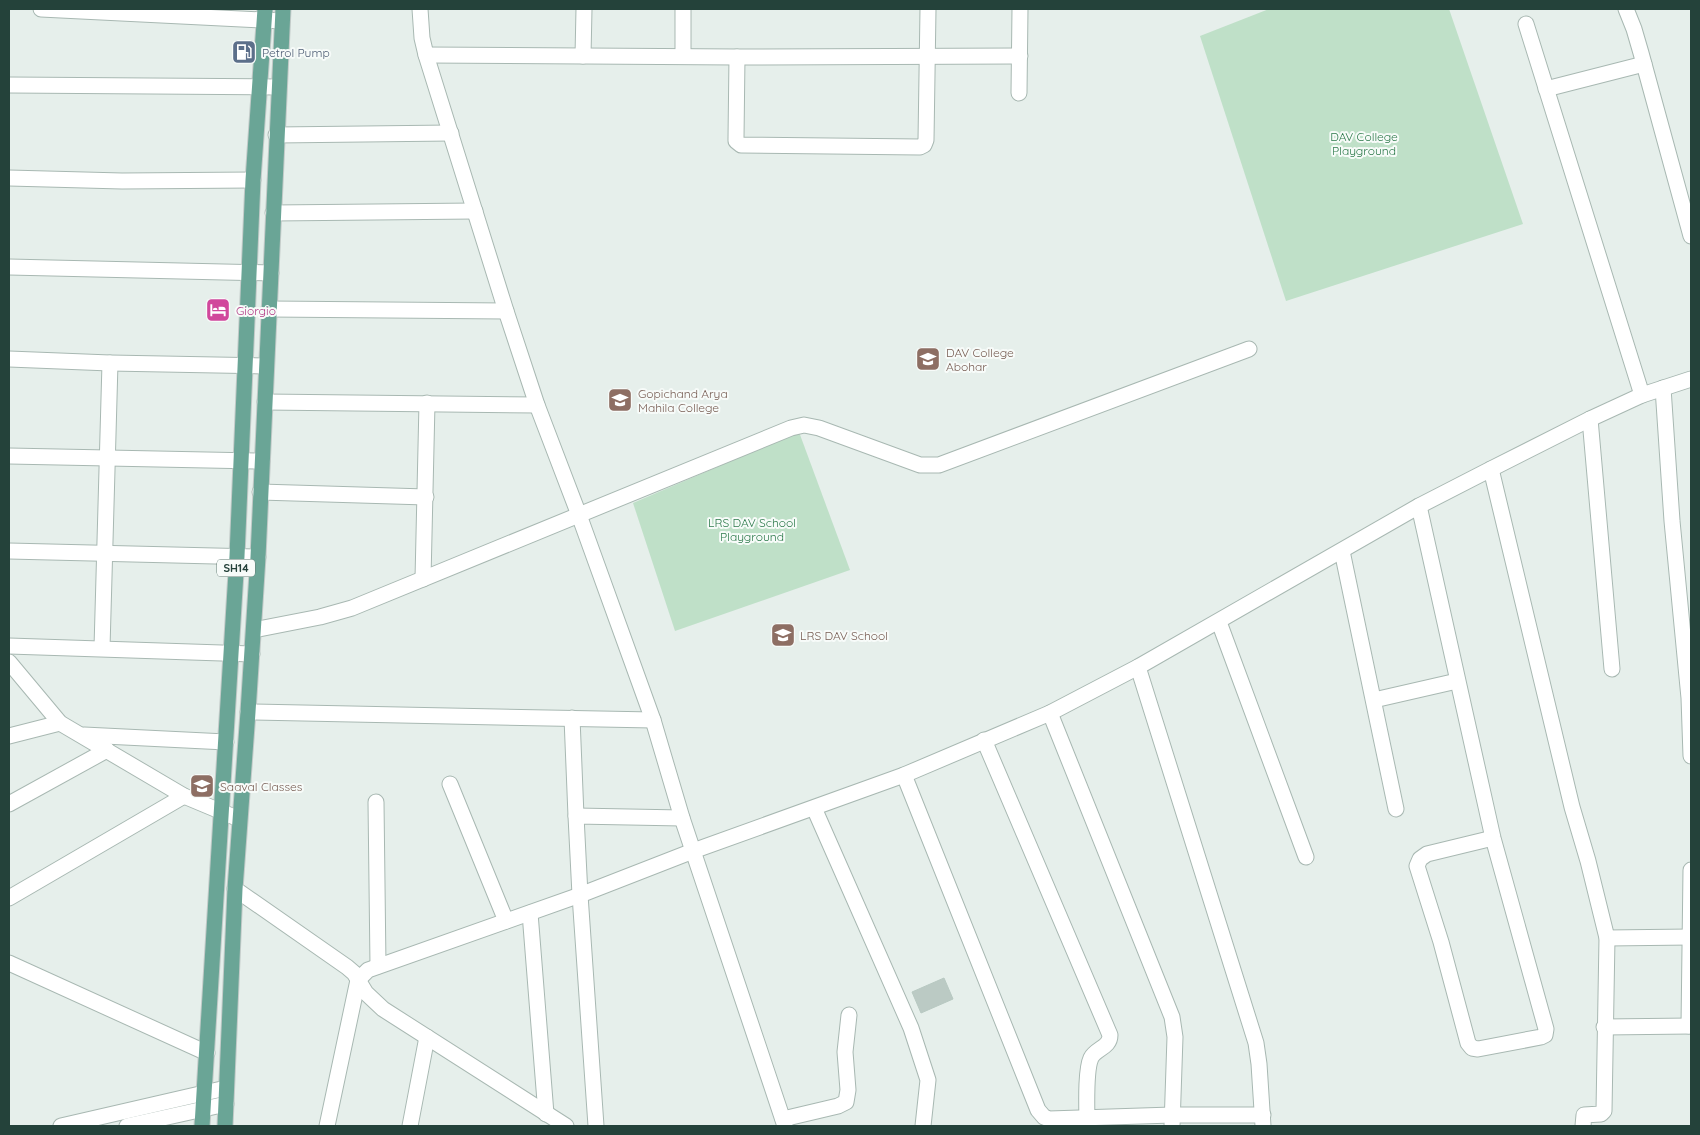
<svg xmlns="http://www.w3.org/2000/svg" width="1700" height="1135" font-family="Quicksand,sans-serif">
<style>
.green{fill:#bfe0c8}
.building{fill:#bbcac4;stroke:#b8c9c2}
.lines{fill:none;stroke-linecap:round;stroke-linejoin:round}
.minor-casing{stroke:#a8b8b2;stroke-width:17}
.major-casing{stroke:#c2cac8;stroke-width:17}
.minor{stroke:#fff;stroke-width:15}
.major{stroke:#6aa596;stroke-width:15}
.labels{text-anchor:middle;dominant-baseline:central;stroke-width:4;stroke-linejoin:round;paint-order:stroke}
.shield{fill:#f7fbf9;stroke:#637a73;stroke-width:1}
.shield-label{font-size:11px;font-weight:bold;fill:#24423a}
.service-label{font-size:12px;fill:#4e5e75;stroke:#f7fbf9;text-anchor:start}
.park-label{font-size:12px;fill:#2d7a4b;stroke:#f7fbf9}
.hotel-label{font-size:12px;fill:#b23c85;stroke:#f7fbf9;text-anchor:start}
.education-label{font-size:12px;fill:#785e54;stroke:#f7fbf9;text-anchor:start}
</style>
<rect width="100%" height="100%" fill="#e6efeb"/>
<g class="green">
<path d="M1269 9H1449L1523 224 1286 301 1200 36Z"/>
<path d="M799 432 850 570 675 631 633 503Z"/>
</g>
<path class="building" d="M944 978 953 999 921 1013 912 992Z"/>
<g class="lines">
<defs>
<g id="minor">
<path d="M41 9 282 21"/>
<path d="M420 9 422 38 426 55 506 311 537 405 579 515 653 720 682 818 785 1126"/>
<path d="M1626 9 1634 29 1641 53 1691 236"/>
<path d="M1526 24 1642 395"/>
<path d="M426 55 737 57 1020 56"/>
<path d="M583 56 584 9"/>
<path d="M683 56V9"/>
<path d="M737 57 736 138V141L741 145 920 147 924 145 926 140 928 9"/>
<path d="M9 85 278 87"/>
<path d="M1546 89 1644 64"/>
<path d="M1019 93 1020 9"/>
<path d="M276 135 451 133"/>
<path d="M9 178 122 181 253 180"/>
<path d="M273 213 475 211"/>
<path d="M9 267 271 273"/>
<path d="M269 309 506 311"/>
<path d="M9 359 110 363 266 366"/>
<path d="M1663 388 1672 521 1689 698 1691 756"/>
<path d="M265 402 537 405"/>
<path d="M1590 419 1612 669"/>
<path d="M9 456 262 461"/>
<path d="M1491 469 1572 807 1588 861 1607 938 1604 1111 1601 1114 1584 1115 1583 1126"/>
<path d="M260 492 426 497"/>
<path d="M1419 506 1493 838 1546 1029 1545 1035 1541 1037 1478 1049 1472 1048 1468 1043 1441 942 1417 866 1420 859 1427 854 1493 838"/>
<path d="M9 551 258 557"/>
<path d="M1342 551 1396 809"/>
<path d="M423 579 427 403"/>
<path d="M1219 622 1306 857"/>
<path d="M254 630 320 617 352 608 791 428 804 425 819 428 920 465H939L1249 349"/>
<path d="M9 646 252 654"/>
<path d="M102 648 110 363"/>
<path d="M9 662 60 723 184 796 239 819"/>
<path d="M1138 667 1256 1043 1259 1064 1263 1126"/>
<path d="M1374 700 1457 681"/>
<path d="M248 712 653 720"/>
<path d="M1050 713 1172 1017 1175 1037 1172 1126"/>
<path d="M572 718 576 816"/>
<path d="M84 735 226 742"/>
<path d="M9 736 60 723"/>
<path d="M984 740 1110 1035C1110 1048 1096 1048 1091 1058 1085 1071 1087 1111 1087 1126"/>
<path d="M904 775 1038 1110 1044 1117 1049 1119 1172 1115H1263"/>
<path d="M450 784 506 921"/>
<path d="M376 802 378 966"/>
<path d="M9 804 107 750"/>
<path d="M814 808 911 1028 928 1080 923 1126"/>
<path d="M235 889 347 967 354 973 366 993 383 1009 566 1126"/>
<path d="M9 898 184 796"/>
<path d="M530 913 546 1114"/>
<path d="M1607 938 1691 937"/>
<path d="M9 963 207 1053"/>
<path d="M1689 1026 1691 870"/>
<path d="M1604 1027 1691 1026"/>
<path d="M783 1119 838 1106 846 1102 848 1090 845 1052 849 1015"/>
<path d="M61 1126 226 1088"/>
<path d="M127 1126 226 1104"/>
<path d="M327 1126 358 980 368 970 580 895 693 851 904 775 1050 713 1138 667 1419 506 1491 469 1590 419 1642 395 1691 379"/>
<path d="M410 1126 427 1037"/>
<path d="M596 1126 580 895 576 816 682 818"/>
</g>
<g id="major">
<path d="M202 1126 237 556 253 180 265 9"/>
<path d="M225 1126 235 889 248 712 258 557 283 9"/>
</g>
</defs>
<use href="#minor" class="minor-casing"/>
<use href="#major" class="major-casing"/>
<use href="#minor" class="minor"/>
<use href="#major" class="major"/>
</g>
<defs>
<symbol id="fuel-square" viewBox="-11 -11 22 22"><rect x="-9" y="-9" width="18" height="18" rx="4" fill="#5c6f8a" stroke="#f7fbf9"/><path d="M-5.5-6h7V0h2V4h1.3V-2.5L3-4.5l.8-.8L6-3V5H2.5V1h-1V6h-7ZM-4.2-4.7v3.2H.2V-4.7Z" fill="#fff"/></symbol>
<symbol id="hotel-square" viewBox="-11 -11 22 22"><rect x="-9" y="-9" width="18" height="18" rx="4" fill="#d1479c" stroke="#f7fbf9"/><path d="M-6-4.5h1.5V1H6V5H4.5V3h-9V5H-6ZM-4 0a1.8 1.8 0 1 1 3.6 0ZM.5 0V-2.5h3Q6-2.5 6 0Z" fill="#fff"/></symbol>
<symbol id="university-square" viewBox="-11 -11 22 22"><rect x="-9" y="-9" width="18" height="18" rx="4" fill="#8d6e63" stroke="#f7fbf9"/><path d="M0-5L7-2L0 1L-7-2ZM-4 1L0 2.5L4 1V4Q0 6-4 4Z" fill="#fff"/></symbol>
<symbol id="school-square" viewBox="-11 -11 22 22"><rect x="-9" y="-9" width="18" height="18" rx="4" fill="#8d6e63" stroke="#f7fbf9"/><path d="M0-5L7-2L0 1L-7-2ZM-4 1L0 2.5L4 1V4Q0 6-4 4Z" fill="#fff"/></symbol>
</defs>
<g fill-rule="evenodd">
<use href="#fuel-square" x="230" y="38" width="28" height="28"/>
<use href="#hotel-square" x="204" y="296" width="28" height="28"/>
<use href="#university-square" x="914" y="345" width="28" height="28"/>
<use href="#university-square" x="606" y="386" width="28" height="28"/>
<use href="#school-square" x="769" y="621" width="28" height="28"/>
<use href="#school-square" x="188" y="772" width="28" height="28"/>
</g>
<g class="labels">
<rect class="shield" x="217" y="559.5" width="38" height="17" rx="4"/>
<g class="shield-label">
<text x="236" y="568">SH14</text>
</g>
<g class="service-label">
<text x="262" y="52">Petrol Pump</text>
</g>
<g class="park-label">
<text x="1364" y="136">DAV College<tspan x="1364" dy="14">Playground</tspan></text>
<text x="752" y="522">LRS DAV School<tspan x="752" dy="14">Playground</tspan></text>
</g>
<g class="hotel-label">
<text x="236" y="310">Giorgio</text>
</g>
<g class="education-label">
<text x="946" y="352">DAV College<tspan x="946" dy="14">Abohar</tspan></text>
<text x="638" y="393">Gopichand Arya<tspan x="638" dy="14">Mahila College</tspan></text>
<text x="800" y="635">LRS DAV School</text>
<text x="220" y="786">Saaval Classes</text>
</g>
</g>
<rect width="1700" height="1135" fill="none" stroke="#24423a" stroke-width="20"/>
</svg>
